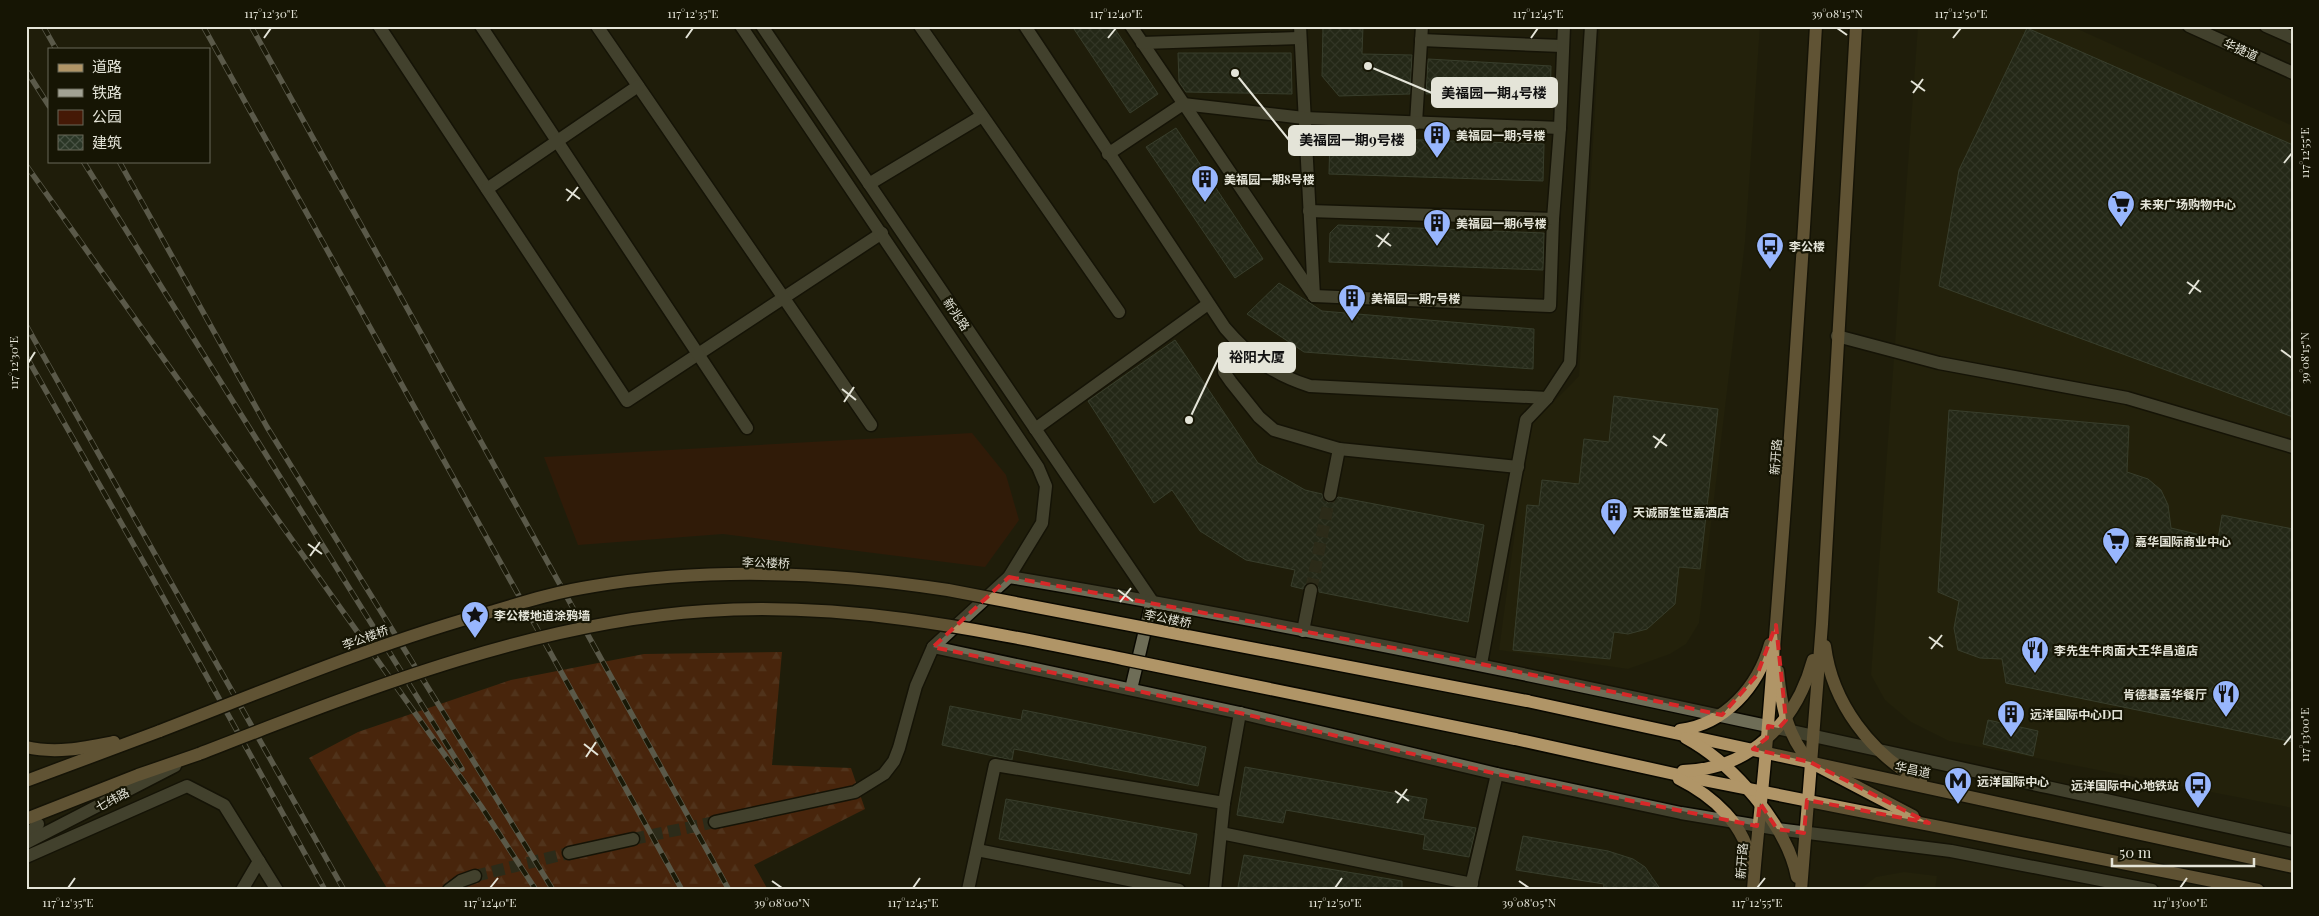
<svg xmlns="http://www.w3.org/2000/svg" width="2319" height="916" font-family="'Playfair Display','Noto Sans SC',serif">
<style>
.built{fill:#28260c}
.green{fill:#451906}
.forest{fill:url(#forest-firs)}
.building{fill:url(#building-cross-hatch);stroke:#576553}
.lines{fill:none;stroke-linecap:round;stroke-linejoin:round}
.minor-tunnel{stroke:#3d3c2a;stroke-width:12;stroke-dasharray:12 6;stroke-linecap:butt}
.minor-casing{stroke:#090800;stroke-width:15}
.major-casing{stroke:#090800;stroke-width:15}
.minor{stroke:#6e6d57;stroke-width:12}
.major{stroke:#b09567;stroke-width:12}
.rail-casing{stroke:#a2a294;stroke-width:5.5}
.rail{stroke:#161504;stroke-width:4;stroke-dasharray:11;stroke-linecap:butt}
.major-bridge-casing{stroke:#090800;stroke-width:15;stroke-linecap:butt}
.major-bridge{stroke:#b09567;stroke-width:12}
.marked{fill:none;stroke:#d62828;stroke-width:4;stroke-dasharray:10 6;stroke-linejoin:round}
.ticks{fill:none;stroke:#e4e4d8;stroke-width:2}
.labels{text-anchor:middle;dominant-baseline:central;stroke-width:4.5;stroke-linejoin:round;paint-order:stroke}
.street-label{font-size:12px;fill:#e4e4d8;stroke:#161504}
.poi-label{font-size:12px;font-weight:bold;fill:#e4e4d8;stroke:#161504;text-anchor:start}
.leader{fill:none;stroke:#e4e4d8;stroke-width:2}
.callout-dot{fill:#e4e4d8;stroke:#161504;stroke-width:2}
.callout{fill:#e4e4d8;stroke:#e4e4d8;stroke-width:2}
.callout-label{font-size:14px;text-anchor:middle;font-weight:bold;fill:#111}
.neatline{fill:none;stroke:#e4e4d8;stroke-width:2}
.ticks-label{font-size:12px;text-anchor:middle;fill:#e4e4d8}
</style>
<defs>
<pattern id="forest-firs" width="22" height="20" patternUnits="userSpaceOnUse" patternTransform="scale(1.25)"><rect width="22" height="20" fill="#7a300e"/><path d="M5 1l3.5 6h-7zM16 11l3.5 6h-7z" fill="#8d4e30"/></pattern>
<pattern id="building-cross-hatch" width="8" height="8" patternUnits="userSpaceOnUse" patternTransform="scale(1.25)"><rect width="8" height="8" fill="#2a3626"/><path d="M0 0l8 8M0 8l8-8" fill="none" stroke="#495345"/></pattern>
</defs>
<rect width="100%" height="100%" fill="#1f1e0b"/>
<g class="built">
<path d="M1600 26H1760L1745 242 1699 623 1686 644 1670 654 1628 669 1499 650 1529 427 1579 376Z"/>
<path d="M1918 26H2071L2293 126V808L1949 741 1911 722 1885 700 1871 675Z"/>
<path d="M1904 872 1937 876 1935 890H1859L1876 877Z"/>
</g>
<path class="green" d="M972 433 1006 475 1019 520 985 567 723 534 578 545 544 457Z"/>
<path class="forest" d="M782 652 772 765 851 768 865 809 754 865 768 890H388L309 758 358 732 511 680 644 654Z"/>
<g class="building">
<path d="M1072 26H1113L1158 94 1130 113Z"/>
<path d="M1323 26H1363L1362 54 1412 55 1410 94 1339 96 1322 76Z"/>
<path d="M2027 28 2293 145V417L1939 286 1959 170Z"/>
<path d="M1178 53H1291L1292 94 1186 92 1179 82Z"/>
<path d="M1428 59 1551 66 1550 103 1436 96V93L1426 94Z"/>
<path d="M1176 128 1263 259 1235 278 1146 147Z"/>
<path d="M1330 137 1544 144 1543 181 1329 174Z"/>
<path d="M1338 225 1544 233 1543 270 1329 262 1330 233Z"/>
<path d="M1279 283 1322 311 1534 329 1533 369 1304 352 1247 314Z"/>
<path d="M1175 340 1258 463 1305 490 1322 494 1323 498 1328 503 1333 502 1338 497 1484 525 1468 622 1319 592 1318 587 1313 582 1308 583 1303 589 1291 586 1295 570 1246 560 1200 531 1172 490 1154 503 1088 401Z"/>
<path d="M1614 396 1718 409 1700 569 1679 567 1675 604 1647 629 1628 634 1614 632 1610 659 1513 650 1527 505 1539 506 1542 480 1579 484 1584 439 1609 442Z"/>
<path d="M1949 410 2129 426 2127 472 2148 479 2161 490 2168 505 2171 528 2218 539 2222 515 2293 529V742L2006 683 2002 659 1980 658 1958 650 1954 628 1959 601 1938 592Z"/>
<path d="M950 706 1021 720 1023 710 1206 747 1198 786 1014 749 1012 760 942 745Z"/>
<path d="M1988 720 2038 731 2033 756 1983 744Z"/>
<path d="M1245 767 1427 799 1423 819 1476 828 1469 857 1423 849 1425 835 1286 810 1283 823 1237 815Z"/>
<path d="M1006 799 1197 834 1190 874 999 839Z"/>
<path d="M1523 836 1608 851 1633 859 1645 867 1661 890H1603L1604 884 1516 870Z"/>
<path d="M1244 855 1402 881V890H1254L1238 887Z"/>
</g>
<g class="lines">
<g class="minor-tunnel">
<path d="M1311 590 1330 495"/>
<path d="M633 839 715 822"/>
<path d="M475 876 569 853"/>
</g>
<defs>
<g id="minor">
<path d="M379 26 627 401 882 233"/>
<path d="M481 26 747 428"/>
<path d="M597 26 871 425"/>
<path d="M762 26 1152 601"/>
<path d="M920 26 1119 312"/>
<path d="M1025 26 1225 328C1250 357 1274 375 1310 386L1547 398"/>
<path d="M1131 26 1314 296"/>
<path d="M1300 26 1314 296"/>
<path d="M2189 26 2293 73"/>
<path d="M2266 26 2293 38"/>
<path d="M1421 40 1562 46"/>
<path d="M1142 43 1299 38"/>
<path d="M1416 123 1422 26"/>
<path d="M1560 128 1564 26"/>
<path d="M1108 154 1183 104 1304 118 1560 128 1553 219"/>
<path d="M869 184 982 116"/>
<path d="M487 189 638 86"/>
<path d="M1309 211 1553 219 1550 306 1314 296"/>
<path d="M1837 336 1939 363 2127 398 2293 447"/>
<path d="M1238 343 1224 356V372L1231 382 1259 417 1274 430 1339 449 1518 467"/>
<path d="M1035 429 1208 304"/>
<path d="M1330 495 1339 449"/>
<path d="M1009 577C1440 649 1865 748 2293 841"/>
<path d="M1303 631 1311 590"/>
<path d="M933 647 1240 713 1497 774 1681 813 1777 829 1951 851 2152 890"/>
<path d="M1481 664 1526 420 1547 398 1570 363 1591 26"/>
<path d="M1131 689 1152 601"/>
<path d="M715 822 855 792 884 774 894 761 899 748 916 686 933 647 1009 577 1042 523 1046 486 1038 467 741 26"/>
<path d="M1221 833 1472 884"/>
<path d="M26 838 38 824"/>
<path d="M26 843 175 766"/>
<path d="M977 850 1179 890"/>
<path d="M569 853 633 839"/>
<path d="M26 857 187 786 224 805 277 890"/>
<path d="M242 890 259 861"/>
<path d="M449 890 461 881 475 876"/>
<path d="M968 890 995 765 1224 803"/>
<path d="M1215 890 1224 803 1240 713"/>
<path d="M1470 890 1497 774"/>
</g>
<g id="major">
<path d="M1825 646C1832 703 1871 754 1921 781"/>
<path d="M1778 671C1781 705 1787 736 1810 762L1913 816"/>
<path d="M1527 701 2293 867"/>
<path d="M1680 730C1725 724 1758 687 1770 644"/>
<path d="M1686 738C1732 763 1787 825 1797 877"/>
<path d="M1515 739 1688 777 2258 890"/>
<path d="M26 747C56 754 84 748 114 742"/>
<path d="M1683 771C1750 769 1796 723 1813 660"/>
<path d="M1679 779C1713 796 1746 825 1751 865"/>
<path d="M26 781 160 731"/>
<path d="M26 819 138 775 199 754"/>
<path d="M1753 890C1757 835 1764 780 1768 725 1787 492 1803 259 1816 26"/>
<path d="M1801 890 1822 624 1856 26"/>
</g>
</defs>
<use href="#minor" class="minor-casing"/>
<use href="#major" class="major-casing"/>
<use href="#minor" class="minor"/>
<use href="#major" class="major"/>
<defs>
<g id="rail">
<path d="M43 26 56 49"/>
<path d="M203 26 682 890"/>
<path d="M251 26 729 890"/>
<path d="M26 70 49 106"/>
<path d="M83 161 462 769"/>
<path d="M119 161 267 427 553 890"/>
<path d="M26 165 481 806 536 890"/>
<path d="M26 325 344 890"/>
<path d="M26 356 148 570 325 890"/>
</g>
</defs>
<use href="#rail" class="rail-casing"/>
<use href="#rail" class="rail"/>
<defs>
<g id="major-bridge">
<path d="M160 731C271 688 380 642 494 611 527 601 560 591 594 586 710 567 832 572 948 590L1527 701"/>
<path d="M199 754C359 692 533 622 706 611 848 601 985 631 1123 659 1254 686 1385 712 1515 739"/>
</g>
</defs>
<use href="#major-bridge" class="major-bridge-casing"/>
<use href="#major-bridge" class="major-bridge"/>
</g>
<path d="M0 0H2319V916H0ZM1009 577 1481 664 1722 715 1757 675 1776 625 1786 720 1779 728 1768 726 1767 738 1753 749 1810 762 1929 823 1807 800 1804 833 1777 829 1760 803 1757 826 1497 774 1240 713 933 647Z" fill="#1f1e0b" fill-opacity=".55" fill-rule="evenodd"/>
<path class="marked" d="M1009 577 1481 664 1722 715 1757 675 1776 625 1786 720 1779 728 1768 726 1767 738 1753 749 1810 762 1929 823 1807 800 1804 833 1777 829 1760 803 1757 826 1497 774 1240 713 933 647Z"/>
<path class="ticks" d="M1837 28 1847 35M264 38 271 28M686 38 693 28M1108 38 1116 28M1531 38 1538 28M1953 38 1961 28M1911 81 1925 91M1913 93 1923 79M2284 163 2292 153M566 189 580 199M567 201 578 187M1376 235 1391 246M1378 247 1389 233M2187 282 2201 292M2189 294 2199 280M2281 350 2292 358M28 363 35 352M842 389 856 400M844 402 854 387M1653 436 1667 446M1655 448 1665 434M308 544 322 554M310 556 320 542M1118 590 1133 601M1120 602 1131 588M1929 637 1943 647M1931 649 1942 635M584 744 598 755M2284 745 2292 735M586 757 596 742M1395 791 1409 801M1397 803 1407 789M772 881 782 888M1519 881 1529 888M68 888 75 878M490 888 498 878M913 888 920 878M1335 888 1342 878M1757 888 1765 878M2180 888 2187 878"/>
<defs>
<symbol id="building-pin" viewBox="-11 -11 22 30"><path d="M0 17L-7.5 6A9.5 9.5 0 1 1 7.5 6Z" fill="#98b6fd" stroke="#161504"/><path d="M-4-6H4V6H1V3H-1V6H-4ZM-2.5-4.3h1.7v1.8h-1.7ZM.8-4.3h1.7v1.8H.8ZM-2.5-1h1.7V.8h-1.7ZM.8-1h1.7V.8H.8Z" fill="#111"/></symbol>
<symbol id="supermarket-pin" viewBox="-11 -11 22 30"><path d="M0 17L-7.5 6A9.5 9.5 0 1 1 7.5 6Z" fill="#98b6fd" stroke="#161504"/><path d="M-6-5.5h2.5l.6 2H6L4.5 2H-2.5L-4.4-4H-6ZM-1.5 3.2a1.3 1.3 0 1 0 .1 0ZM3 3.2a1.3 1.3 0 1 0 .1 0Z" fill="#111"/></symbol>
<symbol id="bus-pin" viewBox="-11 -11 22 30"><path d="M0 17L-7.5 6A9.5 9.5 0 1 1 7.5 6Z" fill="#98b6fd" stroke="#161504"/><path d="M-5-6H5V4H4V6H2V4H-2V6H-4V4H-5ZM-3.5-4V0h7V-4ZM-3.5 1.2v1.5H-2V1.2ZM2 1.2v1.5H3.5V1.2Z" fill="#111"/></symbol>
<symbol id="sight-pin" viewBox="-11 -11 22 30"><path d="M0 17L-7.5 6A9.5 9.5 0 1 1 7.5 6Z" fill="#98b6fd" stroke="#161504"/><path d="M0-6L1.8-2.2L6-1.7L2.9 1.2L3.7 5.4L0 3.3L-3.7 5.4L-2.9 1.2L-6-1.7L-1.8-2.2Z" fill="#111"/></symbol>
<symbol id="restaurant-pin" viewBox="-11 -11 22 30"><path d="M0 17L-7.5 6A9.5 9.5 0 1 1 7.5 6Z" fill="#98b6fd" stroke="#161504"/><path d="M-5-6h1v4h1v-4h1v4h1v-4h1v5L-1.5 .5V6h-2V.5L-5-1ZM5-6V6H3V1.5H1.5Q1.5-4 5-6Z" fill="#111"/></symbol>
<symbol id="metro-pin" viewBox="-11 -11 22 30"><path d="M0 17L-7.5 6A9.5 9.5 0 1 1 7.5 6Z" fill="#98b6fd" stroke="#161504"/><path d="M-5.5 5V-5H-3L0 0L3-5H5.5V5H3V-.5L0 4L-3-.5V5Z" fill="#111"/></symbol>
</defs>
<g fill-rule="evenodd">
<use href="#building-pin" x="1421" y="119" width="32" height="43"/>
<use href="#building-pin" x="1189" y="163" width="32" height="43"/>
<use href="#supermarket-pin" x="2105" y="188" width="32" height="43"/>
<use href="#building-pin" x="1421" y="207" width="32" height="43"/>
<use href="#bus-pin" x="1754" y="230" width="32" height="43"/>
<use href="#building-pin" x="1336" y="282" width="32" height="43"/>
<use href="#building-pin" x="1598" y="496" width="32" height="43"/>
<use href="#supermarket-pin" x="2100" y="525" width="32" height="43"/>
<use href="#sight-pin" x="459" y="599" width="32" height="43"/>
<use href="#restaurant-pin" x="2019" y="634" width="32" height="43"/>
<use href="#restaurant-pin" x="2210" y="678" width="32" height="43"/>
<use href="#building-pin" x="1995" y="698" width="32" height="43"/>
<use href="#metro-pin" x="1942" y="765" width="32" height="43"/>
<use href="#bus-pin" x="2182" y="769" width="32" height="43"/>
</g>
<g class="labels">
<g class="street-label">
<text transform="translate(2241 49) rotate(24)">华捷道</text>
<text transform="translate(957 314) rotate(56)">新兆路</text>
<text transform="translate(1775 457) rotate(-86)">新开路</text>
<text transform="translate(766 562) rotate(2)">李公楼桥</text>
<text transform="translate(1168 618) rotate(11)">李公楼桥</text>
<text transform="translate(365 637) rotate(-20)">李公楼桥</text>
<text transform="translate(1913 769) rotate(12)">华昌道</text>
<text transform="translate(112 799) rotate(-27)">七纬路</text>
<text transform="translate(1741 861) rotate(-86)">新开路</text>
</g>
<g class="poi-label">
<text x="1456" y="135">美福园一期5号楼</text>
<text x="1224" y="179">美福园一期8号楼</text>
<text x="2140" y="204">未来广场购物中心</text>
<text x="1456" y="223">美福园一期6号楼</text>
<text x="1789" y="246">李公楼</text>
<text x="1371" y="298">美福园一期7号楼</text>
<text x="1633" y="512">天诚丽笙世嘉酒店</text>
<text x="2135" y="541">嘉华国际商业中心</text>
<text x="494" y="615">李公楼地道涂鸦墙</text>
<text x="2054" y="650">李先生牛肉面大王华昌道店</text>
<text x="2207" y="694" text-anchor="end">肯德基嘉华餐厅</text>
<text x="2030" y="714">远洋国际中心D口</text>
<text x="1977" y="781">远洋国际中心</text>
<text x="2179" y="785" text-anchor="end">远洋国际中心地铁站</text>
</g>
</g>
<path class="leader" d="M1368 66L1432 93M1235 73L1289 140M1189 420L1219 357"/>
<g class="callout-dot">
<circle cx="1368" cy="66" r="5"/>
<circle cx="1235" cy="73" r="5"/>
<circle cx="1189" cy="420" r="5"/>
</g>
<g class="callout">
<rect x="1432" y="78" width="125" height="29" rx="5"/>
<rect x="1289" y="126" width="126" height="29" rx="5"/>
<rect x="1219" y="343" width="76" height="29" rx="5"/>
</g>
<g class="callout-label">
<text x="1494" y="98">美福园一期4号楼</text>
<text x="1352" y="145">美福园一期9号楼</text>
<text x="1257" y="362">裕阳大厦</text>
</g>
<rect width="2319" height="916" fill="none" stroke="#161504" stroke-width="55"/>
<rect x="48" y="48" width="162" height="115" fill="#161504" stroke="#686859"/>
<rect x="58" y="64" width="25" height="8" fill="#b09567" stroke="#686859"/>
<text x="92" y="72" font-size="15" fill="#e4e4d8">道路</text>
<rect x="58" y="89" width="25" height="8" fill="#a2a294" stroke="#686859"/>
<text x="92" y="98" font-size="15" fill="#e4e4d8">铁路</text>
<rect x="58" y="110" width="25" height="15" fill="#451906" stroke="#686859"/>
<text x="92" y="122" font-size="15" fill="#e4e4d8">公园</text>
<rect x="58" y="135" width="25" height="15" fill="url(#building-cross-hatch)" stroke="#686859"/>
<text x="92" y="148" font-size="15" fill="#e4e4d8">建筑</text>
<path d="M2112 858v8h142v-8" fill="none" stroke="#e4e4d8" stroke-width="2.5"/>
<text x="2119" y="858" font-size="15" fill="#e4e4d8" stroke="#161504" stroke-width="4" paint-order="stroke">50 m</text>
<rect x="28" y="28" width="2264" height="860" class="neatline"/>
<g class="ticks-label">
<text x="271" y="18">117°12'30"E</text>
<text x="693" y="18">117°12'35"E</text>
<text x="1116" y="18">117°12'40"E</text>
<text x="1538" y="18">117°12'45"E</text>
<text x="1837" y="18">39°08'15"N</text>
<text x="1961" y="18">117°12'50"E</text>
<text transform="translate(2305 153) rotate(-90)" y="4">117°12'55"E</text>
<text transform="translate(2305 358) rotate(-90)" y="4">39°08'15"N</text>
<text transform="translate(14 363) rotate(-90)" y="4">117°12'30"E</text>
<text transform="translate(2305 735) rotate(-90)" y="4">117°13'00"E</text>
<text x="68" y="907">117°12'35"E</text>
<text x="490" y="907">117°12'40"E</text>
<text x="782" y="907">39°08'00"N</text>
<text x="913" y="907">117°12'45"E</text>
<text x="1335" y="907">117°12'50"E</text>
<text x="1529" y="907">39°08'05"N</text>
<text x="1757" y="907">117°12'55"E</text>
<text x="2180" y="907">117°13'00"E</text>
</g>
</svg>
